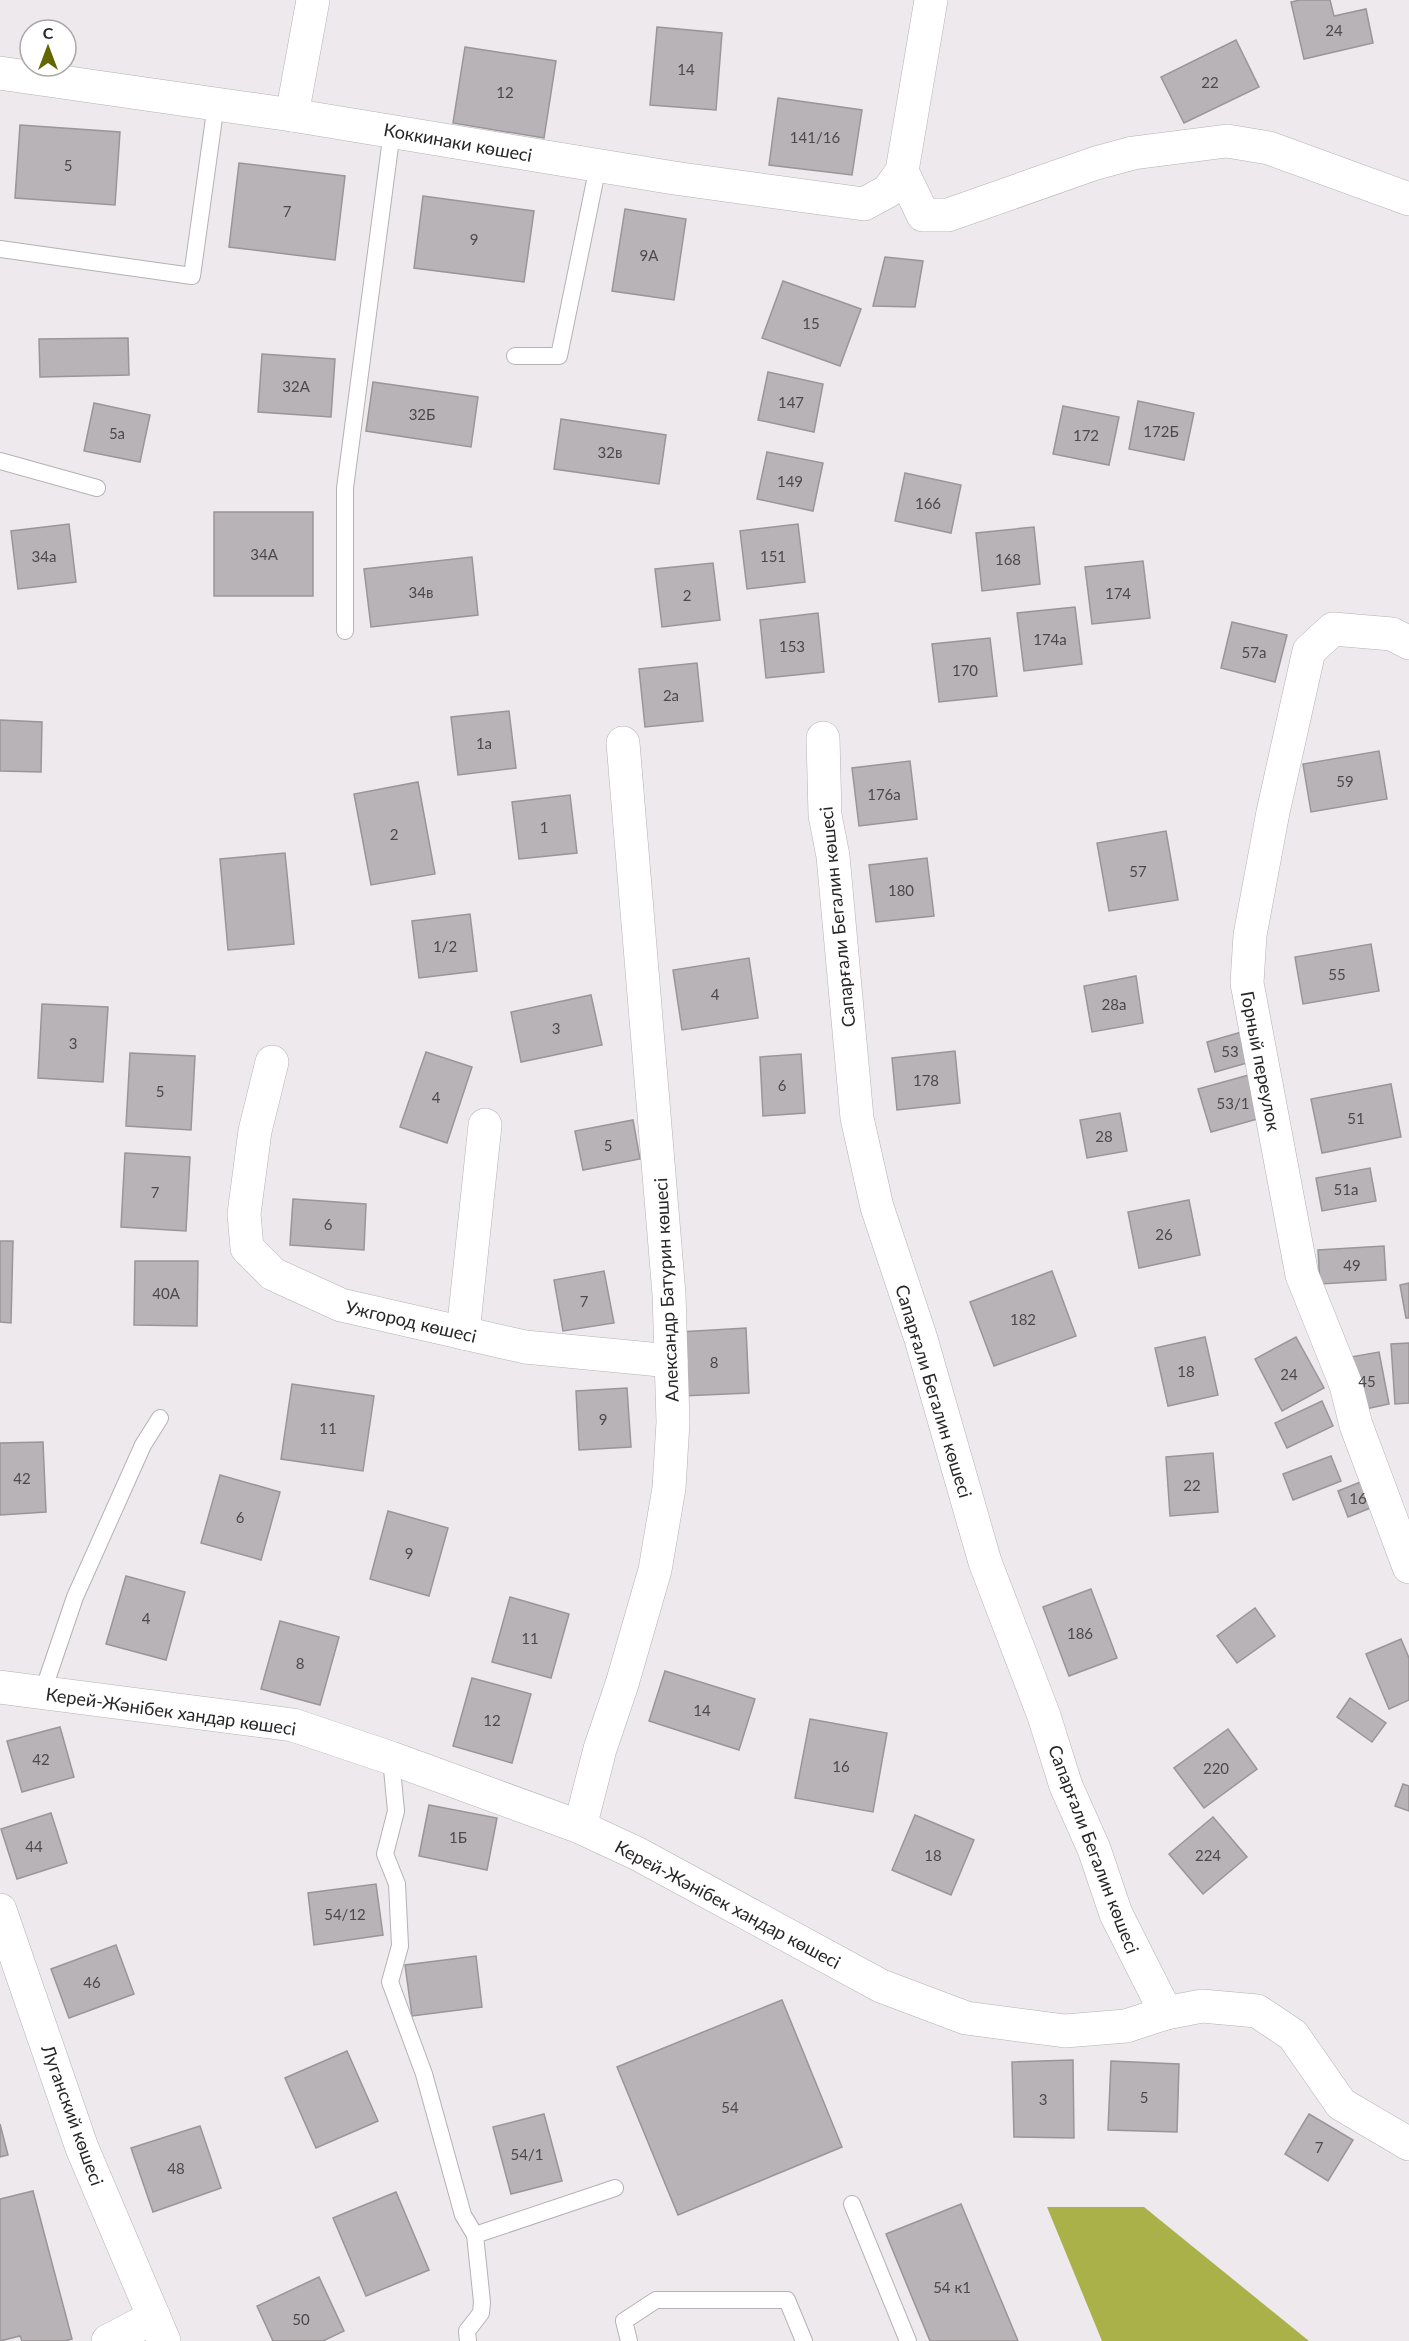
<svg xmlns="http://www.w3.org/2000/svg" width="1409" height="2341" font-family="Lato,sans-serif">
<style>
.forest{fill:#aab149}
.building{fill:#b8b3b6;stroke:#9a9598;stroke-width:1.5}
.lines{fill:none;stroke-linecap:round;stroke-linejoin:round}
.service-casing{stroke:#b5b1b4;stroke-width:18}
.minor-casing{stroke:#b5b1b4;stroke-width:34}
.tertiary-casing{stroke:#b5b1b4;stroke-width:34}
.service{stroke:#fff;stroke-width:16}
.minor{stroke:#fff;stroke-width:33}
.tertiary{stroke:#fff;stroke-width:33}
.labels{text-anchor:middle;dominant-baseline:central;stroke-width:5;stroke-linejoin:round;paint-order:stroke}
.number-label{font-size:15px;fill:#4c494c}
.street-label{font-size:18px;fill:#282628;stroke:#fff}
</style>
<rect width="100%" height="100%" fill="#ede9ec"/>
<path class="forest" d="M1047 2207H1144L1309 2341H1102Z"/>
<g class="building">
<path d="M1300 0H1330L1334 16 1366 9 1373 43 1304 59 1291 2Z"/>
<path d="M657 27 722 33 716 110 650 105Z"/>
<path d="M1236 40 1259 87 1184 123 1161 77Z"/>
<path d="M465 47 556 61 544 138 453 123Z"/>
<path d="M778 98 862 110 852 175 769 165Z"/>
<path d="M20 125 120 132 115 205 15 198Z"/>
<path d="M239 163 345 176 335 260 229 247Z"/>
<path d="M423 196 534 211 524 282 414 268Z"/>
<path d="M625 209 686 219 674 300 612 291Z"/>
<path d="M885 257 923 261 915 307 873 306Z"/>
<path d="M783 281 861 309 840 366 762 338Z"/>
<path d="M128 338 129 375 40 377 39 339Z"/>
<path d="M262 354 335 359 331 417 258 412Z"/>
<path d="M768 372 823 384 814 432 758 420Z"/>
<path d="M373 382 478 397 471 447 366 431Z"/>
<path d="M1138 401 1194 413 1184 460 1129 449Z"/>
<path d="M94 403 150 415 140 462 84 451Z"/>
<path d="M1063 406 1119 417 1109 465 1053 454Z"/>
<path d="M561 419 666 435 659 484 554 469Z"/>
<path d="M767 452 823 463 813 511 757 499Z"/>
<path d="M905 473 961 485 951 533 895 521Z"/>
<rect x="214" y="512" width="99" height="84"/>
<path d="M69 524 76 582 18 589 11 531Z"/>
<path d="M798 524 805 582 747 589 740 531Z"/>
<path d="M1034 527 1040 584 982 591 976 533Z"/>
<path d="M472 557 478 615 371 627 364 569Z"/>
<path d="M1143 561 1150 618 1092 624 1085 567Z"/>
<path d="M713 563 720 620 662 627 655 569Z"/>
<path d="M1075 607 1082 664 1024 671 1017 613Z"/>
<path d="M818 613 824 672 766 678 760 620Z"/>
<path d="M1232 622 1287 635 1275 682 1221 668Z"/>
<path d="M990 638 997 696 939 702 932 644Z"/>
<path d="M697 663 703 721 645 727 639 669Z"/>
<path d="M509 711 516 768 458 775 451 717Z"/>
<path d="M0 720 42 722 41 772 0 771Z"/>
<path d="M1379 751 1387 799 1311 812 1303 764Z"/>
<path d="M910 761 917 819 859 826 852 768Z"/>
<path d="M418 782 435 874 371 885 354 794Z"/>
<path d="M570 795 577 853 519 859 512 802Z"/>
<path d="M1166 831 1178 900 1109 911 1097 843Z"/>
<path d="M285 853 294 944 228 950 220 859Z"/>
<path d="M927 858 934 916 876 922 869 865Z"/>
<path d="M470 914 477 971 419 978 412 921Z"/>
<path d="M1371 944 1379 991 1303 1004 1295 957Z"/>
<path d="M749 958 758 1018 682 1030 673 970Z"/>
<path d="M1136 976 1143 1023 1092 1032 1084 986Z"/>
<path d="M591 995 602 1045 521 1062 511 1012Z"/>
<path d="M42 1004 108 1007 103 1082 38 1078Z"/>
<path d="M1245 1031 1254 1061 1215 1072 1207 1042Z"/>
<path d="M955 1051 960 1103 897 1110 892 1058Z"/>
<path d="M426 1052 472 1067 447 1143 400 1127Z"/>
<path d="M130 1053 195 1056 191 1130 126 1126Z"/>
<path d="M801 1054 805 1113 763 1116 760 1057Z"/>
<path d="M1256 1073 1268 1116 1211 1132 1198 1089Z"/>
<path d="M1391 1084 1401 1137 1322 1153 1311 1099Z"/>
<path d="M1120 1113 1127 1151 1087 1158 1080 1120Z"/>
<path d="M633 1120 640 1159 583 1170 575 1131Z"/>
<path d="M125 1153 190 1157 186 1231 121 1227Z"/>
<path d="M1370 1168 1376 1201 1322 1211 1316 1178Z"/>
<path d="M293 1199 366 1204 364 1250 290 1245Z"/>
<path d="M1189 1200 1200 1255 1139 1268 1128 1212Z"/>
<path d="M0 1241H13L11 1323 0 1322Z"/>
<path d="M1384 1246 1386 1280 1320 1284 1318 1250Z"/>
<path d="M135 1261H198L197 1326 134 1325Z"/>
<path d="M604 1271 614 1323 563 1331 554 1280Z"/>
<path d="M1052 1271 1076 1336 994 1366 970 1302Z"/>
<path d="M1409 1283V1318H1406L1400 1285Z"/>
<path d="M746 1328 749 1393 682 1396 679 1332Z"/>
<path d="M1205 1337 1218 1395 1168 1406 1155 1348Z"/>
<path d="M1296 1337 1324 1388 1282 1411 1255 1359Z"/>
<path d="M1409 1343V1403L1395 1404 1391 1344Z"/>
<path d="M1379 1352 1389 1404 1356 1411 1345 1358Z"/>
<path d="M292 1384 374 1396 363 1471 281 1459Z"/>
<path d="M627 1388 631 1447 579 1450 576 1391Z"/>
<path d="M1322 1401 1333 1426 1287 1448 1275 1423Z"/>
<path d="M43 1442 46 1512 0 1515V1443Z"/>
<path d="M1213 1453 1218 1512 1170 1516 1166 1457Z"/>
<path d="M1331 1456 1341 1481 1293 1500 1283 1474Z"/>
<path d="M220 1475 280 1492 261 1560 201 1543Z"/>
<path d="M1368 1479 1378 1505 1348 1517 1338 1491Z"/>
<path d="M388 1511 448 1528 429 1596 370 1579Z"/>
<path d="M126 1576 185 1592 166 1660 106 1644Z"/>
<path d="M1091 1589 1117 1658 1069 1676 1043 1607Z"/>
<path d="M510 1597 569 1614 551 1678 492 1662Z"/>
<path d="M1255 1608 1275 1636 1237 1663 1217 1636Z"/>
<path d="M280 1621 339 1637 320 1705 261 1689Z"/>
<path d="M1401 1639 1409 1658V1700L1389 1709 1366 1654Z"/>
<path d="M665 1671 755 1699 739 1750 649 1721Z"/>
<path d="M472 1678 531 1694 512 1763 453 1746Z"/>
<path d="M1350 1698 1386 1723 1372 1742 1337 1717Z"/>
<path d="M810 1719 887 1733 873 1812 795 1798Z"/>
<path d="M60 1727 74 1777 22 1792 7 1741Z"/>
<path d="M1228 1729 1257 1769 1204 1808 1174 1768Z"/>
<path d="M1403 1784 1409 1786V1811L1395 1806Z"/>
<path d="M429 1805 497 1818 487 1870 419 1856Z"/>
<path d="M51 1813 67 1863 17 1879 1 1829Z"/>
<path d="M915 1815 974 1840 951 1895 892 1870Z"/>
<path d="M1213 1817 1247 1857 1203 1894 1169 1854Z"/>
<path d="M376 1884 383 1935 314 1945 308 1893Z"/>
<path d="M116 1945 134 1994 69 2018 51 1969Z"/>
<path d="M476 1956 482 2007 412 2016 405 1965Z"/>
<path d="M782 2000 842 2147 678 2215 617 2067Z"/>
<path d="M347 2051 378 2121 316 2148 285 2078Z"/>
<path d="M1073 2060 1074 2138 1014 2137 1012 2062Z"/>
<path d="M1111 2061 1179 2064 1177 2132 1108 2130Z"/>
<path d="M544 2114 562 2181 511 2194 493 2127Z"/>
<path d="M1309 2114 1353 2140 1328 2181 1285 2154Z"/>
<path d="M0 2124 8 2155 0 2157Z"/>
<path d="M200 2126 221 2188 153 2212 131 2148Z"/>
<path d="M33 2191 72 2339 65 2341H22L20 2336 0 2341V2199Z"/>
<path d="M396 2192 429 2270 366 2296 333 2218Z"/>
<path d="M961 2204 1018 2341H930L886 2234Z"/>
<path d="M319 2277 344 2331 323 2341H273L257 2306Z"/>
</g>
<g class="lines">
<defs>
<g id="service">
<path d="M0 249 192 276 216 104"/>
<path d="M515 356H559L598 166"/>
<path d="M0 461 97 488"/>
<path d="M345 631V488L392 131"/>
<path d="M42 1694 75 1597 143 1445 160 1418"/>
<path d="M391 1758 396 1811 385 1854 397 1884 400 1946 390 1982 424 2074 463 2215 475 2235 482 2302 481 2313 467 2331 468 2341"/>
<path d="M852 2204 908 2341"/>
<path d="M475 2235 615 2188"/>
<path d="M629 2341 624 2321 656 2300H787L804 2341"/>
</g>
<g id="minor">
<path d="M0 73 292 115 674 178 864 204 888 191 902 171 931 0"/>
<path d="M292 115 313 0"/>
<path d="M902 171 923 215H948L1096 163 1133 153 1227 141 1269 148 1409 199"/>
<path d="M1409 643 1392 634 1333 629 1309 651 1273 812 1250 935 1247 983 1302 1275 1346 1385 1356 1425 1409 1567"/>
<path d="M823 738 825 815 833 856 857 1118 877 1207 921 1339 985 1562 1044 1716 1066 1786 1094 1849 1116 1914 1166 2013"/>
<path d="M272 1062 255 1131 244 1214 247 1248 273 1274 341 1305 525 1347 671 1361"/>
<path d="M463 1333 485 1125"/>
<path d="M0 1687 293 1725 391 1758 580 1827 638 1854 881 1986 966 2018 1065 2031 1126 2026 1166 2013 1202 2006 1257 2011 1293 2035 1341 2104 1409 2144"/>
<path d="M580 1827 600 1749 622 1684 655 1570 669 1488 673 1422 669 1294 623 743"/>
<path d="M108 2341 154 2317"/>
</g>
<path id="tertiary" d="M0 1910 82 2148 164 2341"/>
</defs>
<use href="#service" class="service-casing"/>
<use href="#minor" class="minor-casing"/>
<use href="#tertiary" class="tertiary-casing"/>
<use href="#service" class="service"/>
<use href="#minor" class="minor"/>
<use href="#tertiary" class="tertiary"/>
</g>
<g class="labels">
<g class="number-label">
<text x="1334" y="30">24</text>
<text x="686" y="69">14</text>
<text x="1210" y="82">22</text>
<text x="505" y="92">12</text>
<text x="815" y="137">141/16</text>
<text x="68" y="165">5</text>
<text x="287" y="211">7</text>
<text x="474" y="239">9</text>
<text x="649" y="255">9А</text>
<text x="811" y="323">15</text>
<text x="296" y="386">32А</text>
<text x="791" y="402">147</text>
<text x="422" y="414">32Б</text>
<text x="1161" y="431">172Б</text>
<text x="117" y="433">5а</text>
<text x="1086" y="435">172</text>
<text x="610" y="452">32в</text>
<text x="790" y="481">149</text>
<text x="928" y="503">166</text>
<text x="264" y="554">34А</text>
<text x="44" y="556">34а</text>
<text x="773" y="556">151</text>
<text x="1008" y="559">168</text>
<text x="421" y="592">34в</text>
<text x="1118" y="593">174</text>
<text x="687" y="595">2</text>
<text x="1050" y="639">174а</text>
<text x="792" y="646">153</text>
<text x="1254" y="652">57а</text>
<text x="965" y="670">170</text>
<text x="671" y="695">2а</text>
<text x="484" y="743">1а</text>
<text x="1345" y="781">59</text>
<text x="884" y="794">176а</text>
<text x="544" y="827">1</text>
<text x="394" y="834">2</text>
<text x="1138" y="871">57</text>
<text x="901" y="890">180</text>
<text x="445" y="946">1/2</text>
<text x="1337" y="974">55</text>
<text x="715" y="994">4</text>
<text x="1114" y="1004">28а</text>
<text x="556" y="1028">3</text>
<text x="73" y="1043">3</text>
<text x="1230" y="1051">53</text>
<text x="926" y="1080">178</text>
<text x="782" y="1085">6</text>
<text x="160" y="1091">5</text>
<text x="436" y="1097">4</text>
<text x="1233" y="1103">53/1</text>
<text x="1356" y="1118">51</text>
<text x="1104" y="1136">28</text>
<text x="608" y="1145">5</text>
<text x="1346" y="1189">51а</text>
<text x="155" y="1192">7</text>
<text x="328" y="1224">6</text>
<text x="1164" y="1234">26</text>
<text x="1352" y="1265">49</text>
<text x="166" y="1293">40А</text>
<text x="584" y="1301">7</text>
<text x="1023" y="1319">182</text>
<text x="714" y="1362">8</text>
<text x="1186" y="1371">18</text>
<text x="1289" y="1374">24</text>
<text x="1367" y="1381">45</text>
<text x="603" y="1419">9</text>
<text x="328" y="1428">11</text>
<text x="22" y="1478">42</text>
<text x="1192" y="1485">22</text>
<text x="1358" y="1498">16</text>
<text x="240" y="1517">6</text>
<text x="409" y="1553">9</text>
<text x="146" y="1618">4</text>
<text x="1080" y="1633">186</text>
<text x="530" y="1638">11</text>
<text x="300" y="1663">8</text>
<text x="702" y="1710">14</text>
<text x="492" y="1720">12</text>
<text x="41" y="1759">42</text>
<text x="841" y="1766">16</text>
<text x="1216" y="1768">220</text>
<text x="458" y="1837">1Б</text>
<text x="34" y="1846">44</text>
<text x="933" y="1855">18</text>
<text x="1208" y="1855">224</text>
<text x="345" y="1914">54/12</text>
<text x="92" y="1982">46</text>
<text x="1144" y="2097">5</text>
<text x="1043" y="2099">3</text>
<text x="730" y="2107">54</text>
<text x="1319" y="2147">7</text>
<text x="527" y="2154">54/1</text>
<text x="176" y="2168">48</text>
<text x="952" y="2287">54 к1</text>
<text x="301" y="2319">50</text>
</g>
<g class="street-label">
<text transform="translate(458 142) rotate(10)">Коккинаки көшесі</text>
<text transform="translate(837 917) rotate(-96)">Сапарғали Бегалин көшесі</text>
<text transform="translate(1261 1061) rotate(79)">Горный переулок</text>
<text transform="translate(666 1290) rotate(-93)">Александр Батурин көшесі</text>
<text transform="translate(411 1321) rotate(13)">Ужгород көшесі</text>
<text transform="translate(934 1391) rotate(73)">Сапарғали Бегалин көшесі</text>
<text transform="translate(171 1711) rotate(8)">Керей-Жәнібек хандар көшесі</text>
<text transform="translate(1094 1849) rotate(69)">Сапарғали Бегалин көшесі</text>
<text transform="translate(728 1904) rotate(28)">Керей-Жәнібек хандар көшесі</text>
<text transform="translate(73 2115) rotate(70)">Луганский көшесі</text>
</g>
</g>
<g transform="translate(48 48)"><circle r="28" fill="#ffffff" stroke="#a9a8a9" stroke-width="1.5"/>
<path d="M0-4.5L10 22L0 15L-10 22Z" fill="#626704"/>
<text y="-9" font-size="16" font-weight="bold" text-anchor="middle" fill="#282628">С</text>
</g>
</svg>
